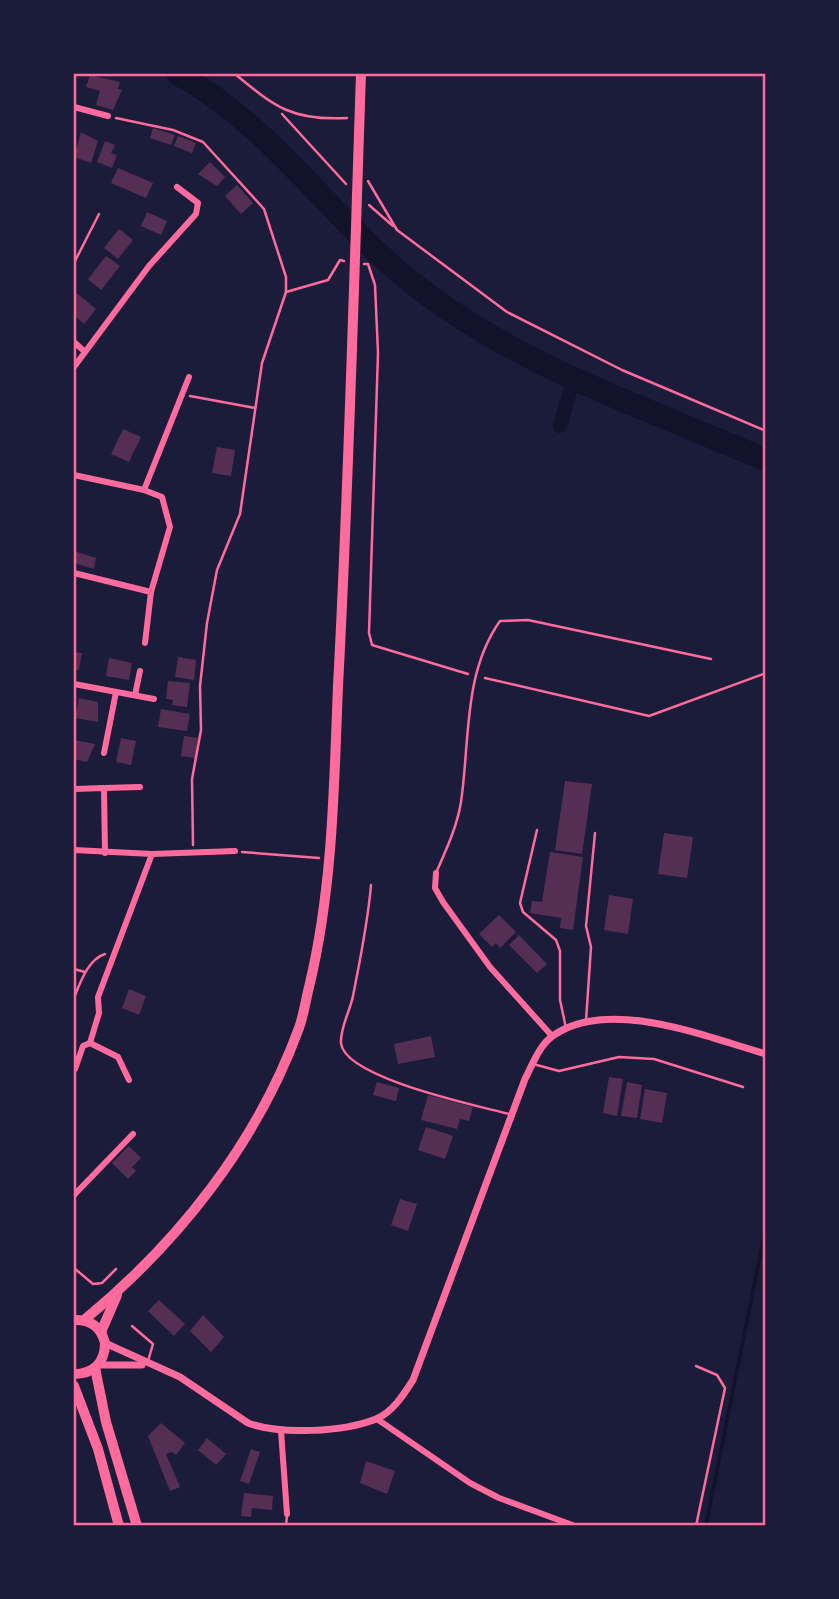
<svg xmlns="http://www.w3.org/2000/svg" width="839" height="1599" font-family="'Alegreya Sans',sans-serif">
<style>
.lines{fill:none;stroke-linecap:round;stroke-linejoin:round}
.stream{stroke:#12122b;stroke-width:3.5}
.canal{stroke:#12122b;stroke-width:14}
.river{stroke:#12122b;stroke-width:23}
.building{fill:#542f53}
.path{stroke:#ff6b9d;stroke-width:2.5}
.service{stroke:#ff6b9d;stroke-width:2.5}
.minor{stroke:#ff6b9d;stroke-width:6}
.tertiary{stroke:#ff6b9d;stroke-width:7}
.trunk{stroke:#ff6b9d;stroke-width:10}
.neatline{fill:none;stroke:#ff6b9d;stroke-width:2.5}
</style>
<rect width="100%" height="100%" fill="#1b1b3a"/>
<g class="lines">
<path class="stream" d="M706 1525 766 1226"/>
<path class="canal" d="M560 426 574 377"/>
<path class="river" d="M178 74C270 124 330 217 411 282 513 364 646 408 766 460"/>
</g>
<g class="building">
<path d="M90 75 120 82 118 89 122 90 113 110 96 105 100 91 86 87Z"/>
<path d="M153 128 175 135 171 145 150 138Z"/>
<path d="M81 132 98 141 91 163 74 157Z"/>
<path d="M178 136 196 143 192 153 174 146Z"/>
<path d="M105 141 115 145 111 153 117 155 112 168 97 162Z"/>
<path d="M210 162 225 177 217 186 198 174Z"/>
<path d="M118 168 153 183 146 198 111 183Z"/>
<path d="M237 185 253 203 241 214 225 196Z"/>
<path d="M147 212 167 221 161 235 141 226Z"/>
<path d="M119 229 133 240 118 259 104 248Z"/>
<path d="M106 256 120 266 101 290 88 279Z"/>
<path d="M74 291 96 309 84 324 74 315Z"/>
<path d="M123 429 141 437 129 462 111 454Z"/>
<path d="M217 447 235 450 231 476 212 473Z"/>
<path d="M74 551 96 558 94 569 74 563Z"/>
<path d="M74 652 82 653 79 670 74 669Z"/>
<path d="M178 657 196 660 194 680 175 677Z"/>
<path d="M109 658 132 663 129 680 106 676Z"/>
<path d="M168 681 190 683 187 707 172 705 173 700 166 699Z"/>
<path d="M79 698 98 702V722L75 718Z"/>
<path d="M161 709 190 714 187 731 158 727Z"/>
<path d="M184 736 198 738 195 758 181 756Z"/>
<path d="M121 738 136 741 131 765 116 762Z"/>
<path d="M74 740 95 744 87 762 74 759Z"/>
<path d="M565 781 592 784 582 854 555 850Z"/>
<path d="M664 833 693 837 687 878 658 874Z"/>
<path d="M550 852 583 857 573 930 560 928 561 918 530 913 532 901 542 902Z"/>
<path d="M609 895 633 899 628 934 604 930Z"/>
<path d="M499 915 516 932 500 948 496 943 492 947 479 934Z"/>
<path d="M519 935 547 964 537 973 509 945Z"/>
<path d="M129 989 146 996 139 1015 122 1008Z"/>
<path d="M431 1036 435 1057 398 1064 394 1044Z"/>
<path d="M609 1077 623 1079 617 1116 603 1113Z"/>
<path d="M377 1082 399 1088 396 1101 373 1095Z"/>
<path d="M627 1082 642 1085 637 1118 621 1116Z"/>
<path d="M645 1089 667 1093 662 1123 640 1119Z"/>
<path d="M428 1095 473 1107 469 1121 460 1119 457 1129 421 1120Z"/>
<path d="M426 1127 453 1136 445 1159 418 1150Z"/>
<path d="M129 1146 141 1158 132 1167 136 1171 128 1179 112 1163Z"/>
<path d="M400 1199 417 1204 408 1231 391 1225Z"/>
<path d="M159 1300 185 1324 174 1336 148 1311Z"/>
<path d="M203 1315 224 1337 211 1352 190 1331Z"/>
<path d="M161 1423 185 1443 176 1455 172 1452 166 1454 180 1487 170 1491 148 1436Z"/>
<path d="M207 1438 226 1454 216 1465 198 1450Z"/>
<path d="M251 1449 260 1452 249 1484 240 1481Z"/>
<path d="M366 1461 395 1471 387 1494 360 1483Z"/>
<path d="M244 1493 273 1496 272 1510 252 1508 251 1517 241 1516Z"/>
</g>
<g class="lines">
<g class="path">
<path d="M235 74C275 107 292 121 347 118"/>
<path d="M282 114 346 184"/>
<path d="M116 118 173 130 203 142 264 209 286 277V292L262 363 240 514 217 570 207 623 200 686 201 730 192 779 193 845"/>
<path d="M368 181 397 230 507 312 622 370 766 431"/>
<path d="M369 205 393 226"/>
<path d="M364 264H368L375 285 378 353 369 633 372 645 468 674"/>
<path d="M286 292 328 280 340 260 344 261"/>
<path d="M190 396 255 408"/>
<path d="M485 678 649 716 766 673"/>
<path d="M242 852 319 858"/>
<path d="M74 969 85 972"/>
<path d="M74 998C80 983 88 959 105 954"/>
<path d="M696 1366 717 1375 725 1388 696 1526"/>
</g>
<g class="service">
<path d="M74 263 99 214"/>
<path d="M537 830 520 903 523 912 556 940 560 951V1000L566 1028"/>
<path d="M436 873C446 850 457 827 461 802 470 741 463 673 500 621L528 620 711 659"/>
<path d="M371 885C368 922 360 960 353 996 350 1011 340 1028 341 1043 344 1078 479 1106 509 1114"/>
<path d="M586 1021 591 947 586 926 595 833"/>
<path d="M533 1064 559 1071 619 1057 654 1059 743 1087"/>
<path d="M74 1268 93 1284 102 1283 116 1269"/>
<path d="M132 1326 153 1344 148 1361"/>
<path d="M286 1526 287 1515"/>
</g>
<g class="minor">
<path d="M74 107 108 116"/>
<path d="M74 342 84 351"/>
<path d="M74 367 149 266 196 214 198 203 177 187"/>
<path d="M74 475 144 490 189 377"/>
<path d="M144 490 162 497 170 527 151 592 145 643"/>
<path d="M74 573 151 592"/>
<path d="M74 684 154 699"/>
<path d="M135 695 140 671"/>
<path d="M104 753 116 692"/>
<path d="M104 788 140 787"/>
<path d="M74 789 104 788 105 853"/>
<path d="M74 850 152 854 235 851"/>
<path d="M436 873 435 888 443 902 490 967 552 1036"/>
<path d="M90 1043 99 1013 98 997 152 854"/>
<path d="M75 1069 83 1046 90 1043 118 1057 129 1080"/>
<path d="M74 1195 133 1134"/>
<path d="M377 1419 470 1483 499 1498 575 1526"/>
<path d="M281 1431 287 1514"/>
</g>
<g class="tertiary">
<path d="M105 1343 180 1377 248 1423C280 1435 344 1432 376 1419 393 1412 404 1394 413 1380L525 1079C533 1064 539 1045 554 1035 610 997 706 1037 766 1054"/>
<path d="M98 1365H142"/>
</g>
<g class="trunk">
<path d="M74 1320C90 1319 101 1327 105 1343 105 1363 93 1374 74 1374"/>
<path d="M84 1320C178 1243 257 1143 299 1028 304 1014 306 998 310 983 333 886 334 785 338 686 349 482 354 278 361 74"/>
<path d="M101 1332 117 1295"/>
<path d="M95 1368 106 1422 137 1526"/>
<path d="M74 1386 98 1449 119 1526"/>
</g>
</g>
<rect width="839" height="1599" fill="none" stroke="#1b1b3a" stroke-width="150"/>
<rect x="75" y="75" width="689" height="1449" class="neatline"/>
</svg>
